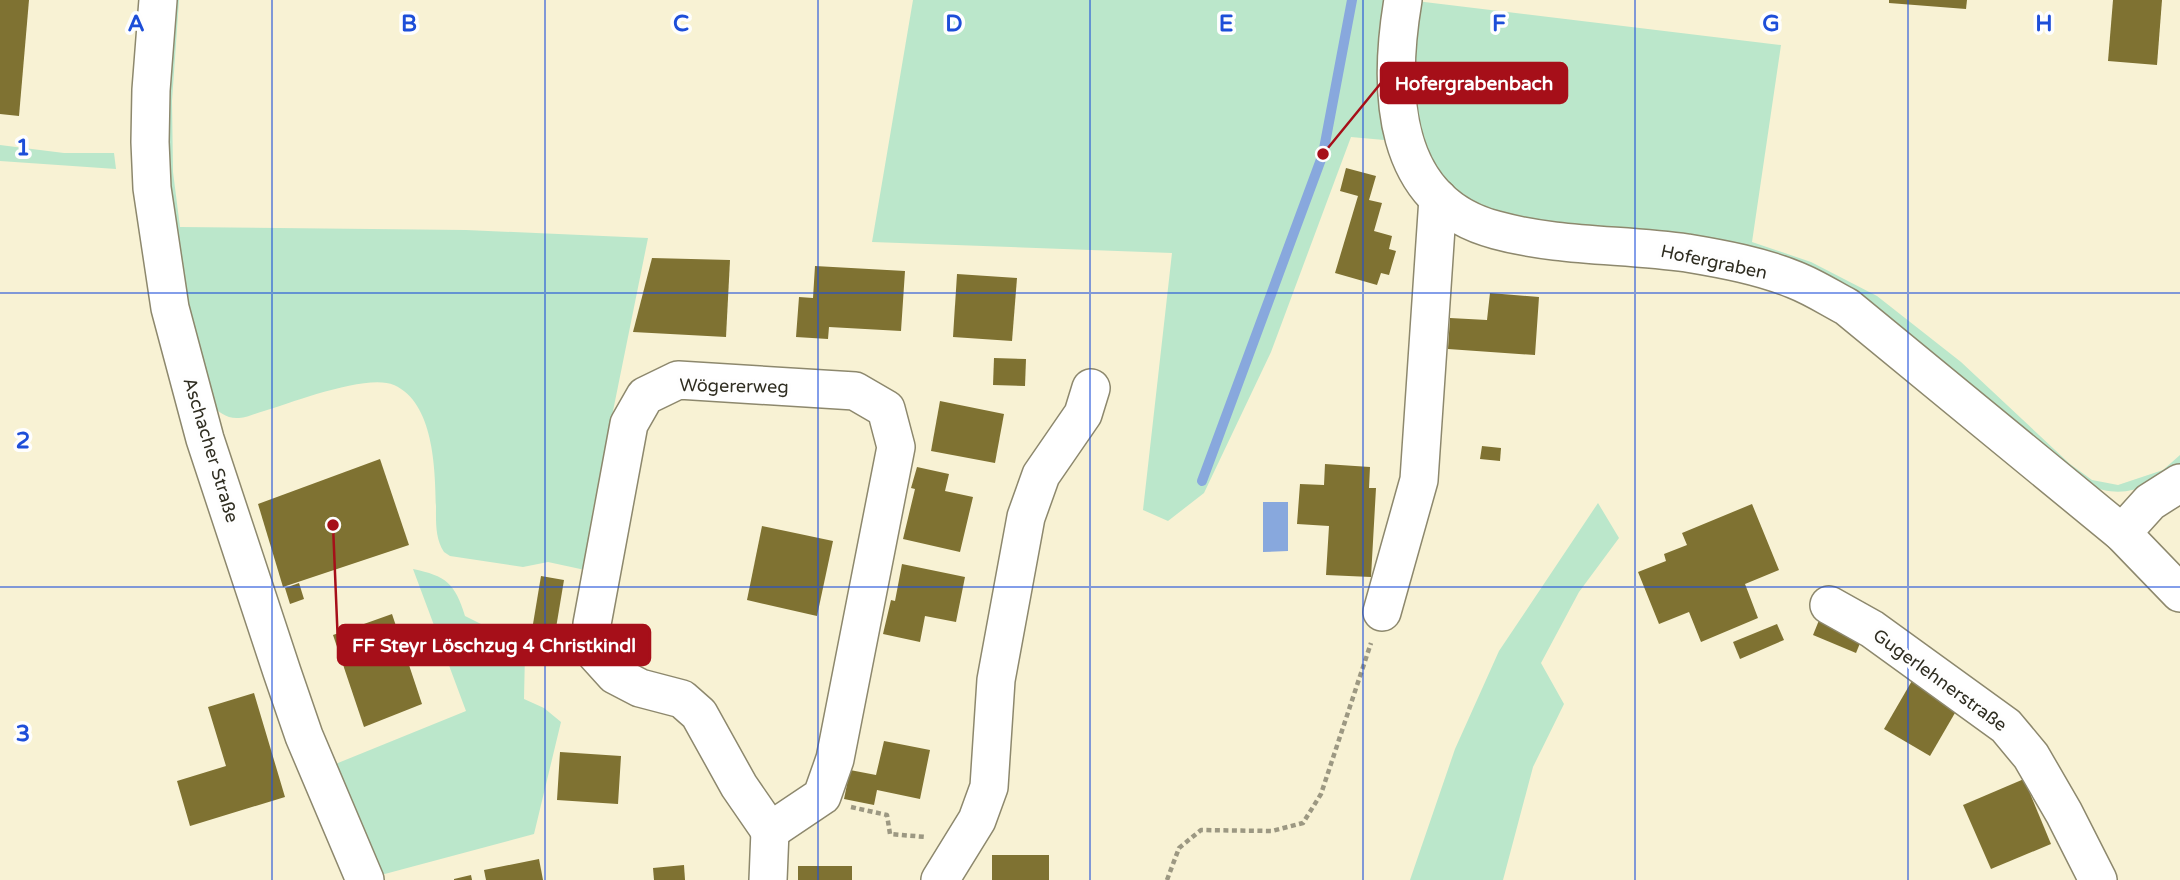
<svg xmlns="http://www.w3.org/2000/svg" width="2180" height="880" font-family="'Varela Round',sans-serif">
<style>
.green{fill:#bbe7cb}
.water{fill:#88a8dd}
.lines{fill:none;stroke-linecap:round;stroke-linejoin:round}
.stream{stroke:#88a8dd;stroke-width:10}
.building{fill:#7f7232}
.minor-casing{stroke:#8d886d;stroke-width:40}
.path{stroke:#9c9882;stroke-width:4.5;stroke-dasharray:5 3.5;stroke-linecap:butt}
.minor{stroke:#fff;stroke-width:37}
.grid{fill:none;stroke:#1d4ed8;stroke-width:2;stroke-opacity:0.55}
.labels{text-anchor:middle;dominant-baseline:central;stroke-width:7;stroke-linejoin:round;paint-order:stroke}
.street-label{font-size:18px;fill:#2f2d21;stroke:#fefefe}
.grid-label{font-size:23px;text-anchor:middle;font-weight:bold;fill:#1d4ed8;stroke:#fefefe;stroke-width:7;stroke-linejoin:round;paint-order:stroke}
.leader{fill:none;stroke:#a60f19;stroke-width:2.5}
.callout-dot{fill:#a60f19;stroke:#fefefe;stroke-width:2.5}
.callout{fill:#a60f19;stroke:#a60f19;stroke-width:2.5}
.callout-label{font-size:19px;text-anchor:middle;font-weight:bold;fill:#fff}
</style>
<rect width="100%" height="100%" fill="#f8f2d4"/>
<g class="green">
<path d="M174 0H179L172 101 173 172 180 227 466 230 648 238 593 510 585 570 548 562 523 567 450 556 444 552C435 538 436 522 436 506 435 468 434 403 394 385 368 373 293 402 264 411 256 413 247 418 239 418 227 419 218 412 211 404L184 296 167 166 168 73Z"/>
<path d="M913 0H1388L1379 80 1384 140 1351 137 1271 352 1204 493 1168 521 1143 510 1172 253 872 242Z"/>
<path d="M1416 1 1781 45 1752 242 1811 262 1877 296 1961 362 2070 464 2092 480 2118 485 2163 470 2180 455V469C2146 487 2124 501 2085 484L1867 302 1494 216 1444 186 1410 124Z"/>
<path d="M0 145 64 153H114L116 169 0 161Z"/>
<path d="M1598 503 1619 538 1579 592 1541 663 1564 704 1533 767 1503 880H1410L1455 749 1499 651Z"/>
<path d="M413 569C446 576 455 583 465 616L513 640 525 653 524 699 544 708 561 722 534 834 381 875 333 765 466 711Z"/>
</g>
<path class="water" d="M1263 502H1288V551L1263 552Z"/>
<g class="lines">
<path class="stream" d="M1202 481 1323 154 1352 0"/>
</g>
<g class="building">
<path d="M0 0H29L19 116 0 114Z"/>
<path d="M1889 0H1967L1966 9 1889 3Z"/>
<path d="M2113 0H2162L2157 65 2108 61Z"/>
<path d="M1346 168 1376 176 1369 200 1382 203 1374 231 1392 236 1389 249 1396 251 1389 275 1381 273 1377 285 1335 273 1358 196 1340 191Z"/>
<path d="M652 258 730 260 726 337 633 332Z"/>
<path d="M815 266 905 271 901 331 829 327 828 339 796 337 799 297 813 298Z"/>
<path d="M957 274 1017 278 1012 341 953 337Z"/>
<path d="M1490 293 1539 297 1535 355 1448 349 1450 318 1487 320Z"/>
<path d="M994 358 1026 359 1025 386 993 385Z"/>
<path d="M940 401 1004 414 995 463 931 451Z"/>
<path d="M1482 446 1501 448 1500 461 1480 459Z"/>
<path d="M380 459 409 545 283 587 258 504Z"/>
<path d="M1325 464 1370 467 1369 488H1376L1371 577 1326 575 1329 526 1297 524 1300 484 1324 485Z"/>
<path d="M917 467 949 474 945 491 973 497 960 552 903 539 915 489 911 488Z"/>
<path d="M1752 504 1779 570 1745 584 1758 618 1701 642 1689 612 1659 624 1638 572 1666 561 1664 554 1687 545 1682 533Z"/>
<path d="M762 526 833 541 817 616 747 600Z"/>
<path d="M902 564 965 577 956 622 925 616 920 642 883 634 891 600 895 601Z"/>
<path d="M541 576 564 580 556 628 533 624Z"/>
<path d="M299 583 304 599 290 604 285 588Z"/>
<path d="M1824 608 1867 626 1856 653 1813 635Z"/>
<path d="M392 614 422 704 364 727 333 635Z"/>
<path d="M1777 624 1784 640 1740 659 1733 642Z"/>
<path d="M1913 679 1959 706 1930 756 1884 729Z"/>
<path d="M254 693 285 797 190 826 177 781 226 766 208 707Z"/>
<path d="M884 741 930 750 920 799 877 790 874 805 844 799 850 770 876 775Z"/>
<path d="M560 752 621 756 618 804 557 800Z"/>
<path d="M2024 779 2051 844 1991 869 1963 805Z"/>
<rect x="992" y="855" width="57" height="25"/>
<path d="M539 859 543 880H486L484 870Z"/>
<path d="M684 865 685 880H654L653 868Z"/>
<rect x="798" y="866" width="54" height="14"/>
<path d="M471 875 472 880H454V879Z"/>
</g>
<g class="lines">
<defs>
<g id="minor">
<path d="M158 0 151 90 150 142 152 188 170 308 205 439 282 672 304 736 365 880"/>
<path d="M1403 0C1388 89 1390 203 1496 230 1558 247 1624 244 1687 253 1723 259 1761 266 1795 280 1813 287 1830 298 1847 307L2122 533 2180 593"/>
<path d="M678 380 855 391 886 409 896 447 835 759 822 796 770 831 739 786 699 714 682 699 640 688 615 675 596 654 592 624 629 424 645 396Z"/>
<path d="M2122 533 2150 502 2180 483"/>
<path d="M1829 605 1872 629 2006 726 2031 756 2064 813 2098 880"/>
<path d="M1382 612 1419 480 1438 198"/>
<path d="M768 880 770 831"/>
<path d="M940 880 977 820 989 787 996 680 1026 517 1041 475 1083 414 1091 388"/>
</g>
</defs>
<use href="#minor" class="minor-casing"/>
<g class="path">
<path d="M851 807 887 815 890 834 926 837"/>
<path d="M1167 880 1179 848 1201 830 1272 831 1303 823 1321 794 1371 643"/>
</g>
<use href="#minor" class="minor"/>
</g>
<path class="grid" d="M272 0V880M545 0V880M818 0V880M1090 0V880M1363 0V880M1635 0V880M1908 0V880M0 293H2180M0 587H2180"/>
<g class="labels">
<g class="street-label">
<text transform="translate(1714 262) rotate(12)">Hofergraben</text>
<text transform="translate(734 386) rotate(1)">Wögererweg</text>
<text transform="translate(211 450) rotate(73)">Aschacher Straße</text>
<text transform="translate(1940 680) rotate(36)">Gugerlehnerstraße</text>
</g>
</g>
<g class="grid-label">
<text x="136" y="31">A</text>
<text x="409" y="31">B</text>
<text x="681" y="31">C</text>
<text x="954" y="31">D</text>
<text x="1226" y="31">E</text>
<text x="1499" y="31">F</text>
<text x="1771" y="31">G</text>
<text x="2044" y="31">H</text>
<text x="23" y="155">1</text>
<text x="23" y="448">2</text>
<text x="23" y="741">3</text>
</g>
<path class="leader" d="M1323 154L1381 83M333 525L338 645"/>
<g class="callout-dot">
<circle cx="1323" cy="154" r="7"/>
<circle cx="333" cy="525" r="7"/>
</g>
<g class="callout">
<rect x="1381" y="63" width="186" height="40" rx="7"/>
<rect x="338" y="625" width="312" height="40" rx="7"/>
</g>
<g class="callout-label">
<text x="1474" y="90">Hofergrabenbach</text>
<text x="494" y="652">FF Steyr Löschzug 4 Christkindl</text>
</g>
</svg>
